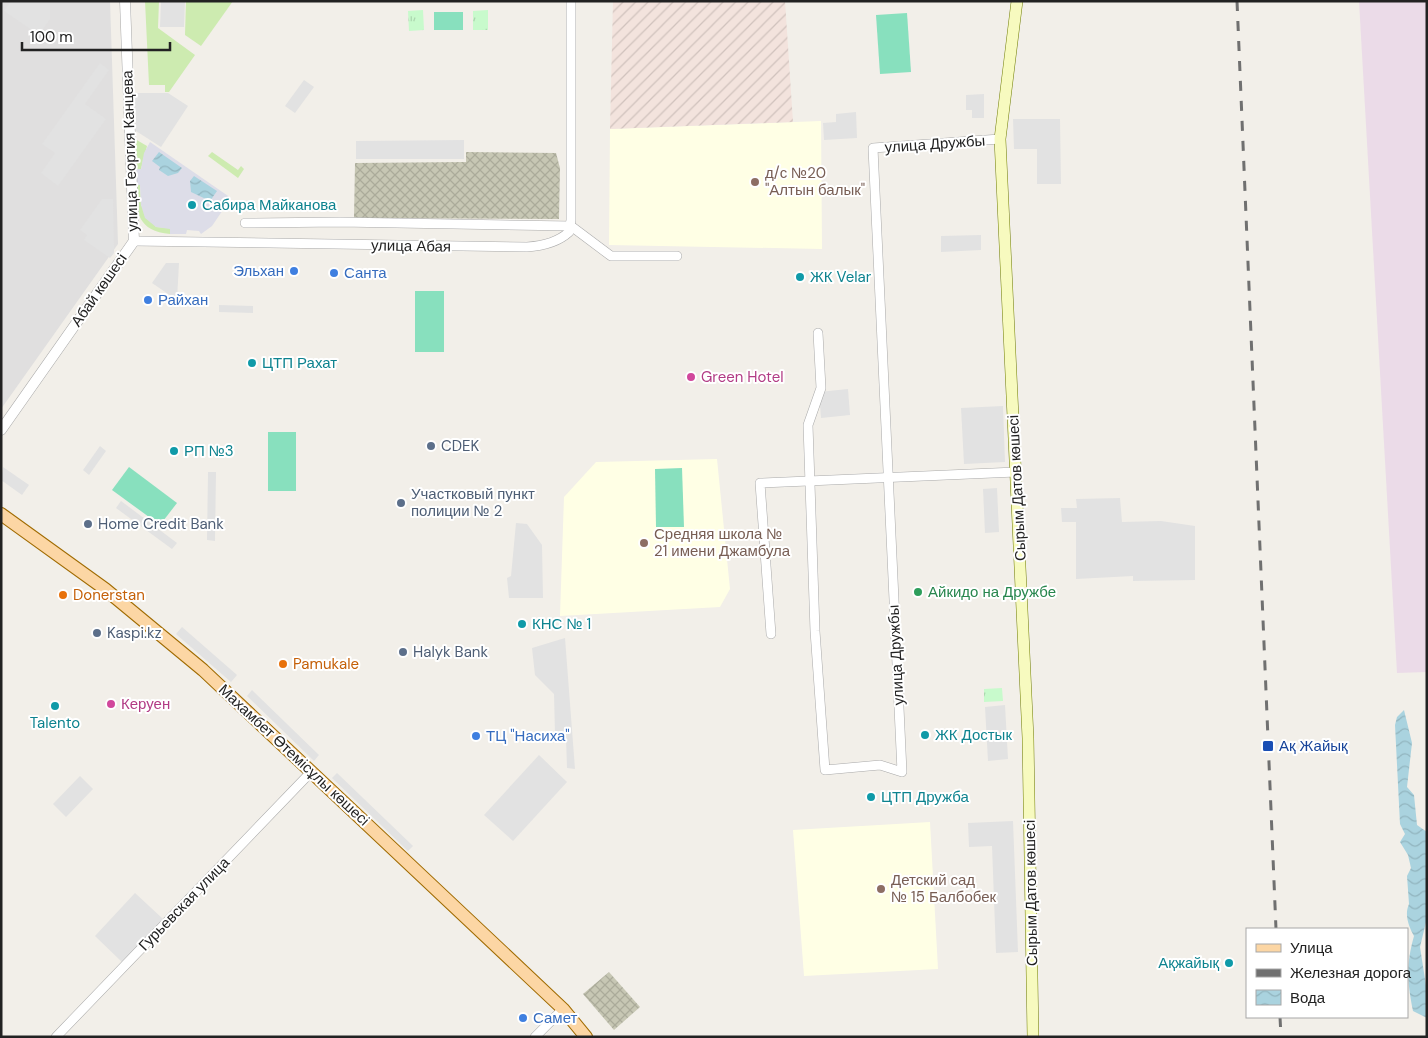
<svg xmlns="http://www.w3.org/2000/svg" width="1428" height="1038" font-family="'DM Sans',sans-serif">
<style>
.residential{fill:#e0dfdf}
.industrial{fill:#ebdbe8}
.education{fill:#ffffe5}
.military{fill:url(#military-furrows)}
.construction{fill:url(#construction-cross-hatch)}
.grass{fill:#cdebb0}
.park{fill:url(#park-tufts)}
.pitch{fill:#88e0be}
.parking{fill:#e2e2e2}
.plaza{fill:#dddde8}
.water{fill:url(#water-waves)}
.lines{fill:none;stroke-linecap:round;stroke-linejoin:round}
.minor-casing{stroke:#a9a9a9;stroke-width:10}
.tertiary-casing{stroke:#a9a9a9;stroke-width:11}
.secondary-casing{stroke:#707d05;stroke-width:12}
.primary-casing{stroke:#a06b00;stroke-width:14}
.minor{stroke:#fff;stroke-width:9}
.tertiary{stroke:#fff;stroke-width:10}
.secondary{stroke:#f7fabf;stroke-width:11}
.primary{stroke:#fcd6a4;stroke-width:12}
.rail{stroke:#707070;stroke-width:3;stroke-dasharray:10 10;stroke-linecap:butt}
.education-dot{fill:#8d6e63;stroke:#fff;stroke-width:2}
.culture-dot{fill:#0f9aa8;stroke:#fff;stroke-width:2}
.shop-dot{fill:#3f7fe0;stroke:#fff;stroke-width:2}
.hotel-dot{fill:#d1479c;stroke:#fff;stroke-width:2}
.service-dot{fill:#5c6f8a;stroke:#fff;stroke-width:2}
.leisure-dot{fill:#2e9e5b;stroke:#fff;stroke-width:2}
.food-dot{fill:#e8710a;stroke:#fff;stroke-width:2}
.transit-dot{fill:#1a4fb4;stroke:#fff;stroke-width:2}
.labels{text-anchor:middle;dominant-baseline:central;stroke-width:4;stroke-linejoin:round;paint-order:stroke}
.street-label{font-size:15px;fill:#222;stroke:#fff}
.education-label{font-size:15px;fill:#785e54;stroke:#fff;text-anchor:start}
.culture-label{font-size:15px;fill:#0d838f;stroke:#fff;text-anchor:start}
.shop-label{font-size:15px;fill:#366cbe;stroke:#fff;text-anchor:start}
.hotel-label{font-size:15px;fill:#b23c85;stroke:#fff;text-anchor:start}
.service-label{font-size:15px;fill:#4e5e75;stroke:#fff;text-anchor:start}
.leisure-label{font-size:15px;fill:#27864d;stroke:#fff;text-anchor:start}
.food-label{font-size:15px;fill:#c56008;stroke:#fff;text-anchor:start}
.transit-label{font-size:15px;fill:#164399;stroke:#fff;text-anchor:start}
</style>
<defs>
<pattern id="military-furrows" width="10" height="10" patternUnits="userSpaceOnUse" patternTransform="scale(1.25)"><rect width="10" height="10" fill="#f3e3dd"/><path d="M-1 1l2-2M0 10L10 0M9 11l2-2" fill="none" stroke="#d0c2bd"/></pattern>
<pattern id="construction-cross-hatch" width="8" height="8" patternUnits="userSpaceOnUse" patternTransform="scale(1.25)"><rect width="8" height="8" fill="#c7c7b4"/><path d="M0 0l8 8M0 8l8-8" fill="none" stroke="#abab9a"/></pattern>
<pattern id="park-tufts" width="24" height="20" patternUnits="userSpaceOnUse" patternTransform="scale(1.25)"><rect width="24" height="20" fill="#c8facc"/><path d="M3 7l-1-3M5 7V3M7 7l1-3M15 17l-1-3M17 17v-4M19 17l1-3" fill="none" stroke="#acd6af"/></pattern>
<pattern id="water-waves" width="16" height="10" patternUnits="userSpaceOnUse" patternTransform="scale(1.25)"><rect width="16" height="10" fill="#aad3df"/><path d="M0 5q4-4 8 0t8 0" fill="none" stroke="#92b5bf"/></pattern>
</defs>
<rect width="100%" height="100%" fill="#f2efe9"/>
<path class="residential" d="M1 1H110L118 244 1 409Z"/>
<path class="industrial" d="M1359 1H1427V672L1397 673Z"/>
<g class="education">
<path d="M821 121 822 249 609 245 610 129Z"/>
<path d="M717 459 730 589 720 607 560 616 564 497 596 462Z"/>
<path d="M930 822 938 969 804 976 793 830Z"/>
</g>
<path class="military" d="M613 1H785L793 122 610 129Z"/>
<g class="construction">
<path d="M466 152 556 153 560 168 559 219 354 218 355 163 466 162Z"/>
<path d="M609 972 640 1007 614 1030 583 994Z"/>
</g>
<g class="grass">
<path d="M145 1H159L158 28 195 55 169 92H165V85H149Z"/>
<path d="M186 1H233L201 46 185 35Z"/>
<path d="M135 139 147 146 141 169H136Z"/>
<path d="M212 152 238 170 241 166 244 169 238 178 208 156Z"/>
<path d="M135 185H140L141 205 156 227 171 228 170 234C138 231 136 213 135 185Z"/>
</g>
<g class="park">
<path d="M423 10 424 30 409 31 408 11Z"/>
<path d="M488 10V30H473V11Z"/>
<path d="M1002 688 1003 701 984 702V689Z"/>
</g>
<g class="pitch">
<rect x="434" y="12" width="29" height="18"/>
<path d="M907 13 911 72 880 74 876 15Z"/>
<rect x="415" y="291" width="29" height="61"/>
<rect x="268" y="432" width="28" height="59"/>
<path d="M129 467 177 503 160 525 112 490Z"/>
<path d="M682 468 684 527H656L655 469Z"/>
</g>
<g class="parking">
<path d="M11 1H50V19L39 35 4 11Z"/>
<path d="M161 1H185L184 27H160Z"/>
<path d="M100 63 109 70 85 104 106 119 58 186 41 173 55 153 42 144Z"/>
<path d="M304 80 314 87 295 113 285 106Z"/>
<path d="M134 93H168L188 106 161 147 136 131Z"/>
<path d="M984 94V118H972V110H966V95Z"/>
<path d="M856 112 857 138 824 140 823 123 836 122V114Z"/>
<path d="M1013 119H1060L1061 184H1037V149H1014Z"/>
<path d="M464 140V159H356V141Z"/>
<path d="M102 199H113L114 253 110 258 84 240 87 235 80 230Z"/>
<path d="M981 235V250L941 252V236Z"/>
<path d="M166 263H179L177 300 152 283Z"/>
<path d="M219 305 253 306V313L219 312Z"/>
<path d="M848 389 850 415 821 418 819 392Z"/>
<path d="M1003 406 1005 462 964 464 961 408Z"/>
<path d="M100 446 106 451 89 475 83 470Z"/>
<path d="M3 467 29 485 22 495 1 480Z"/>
<path d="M208 472H216L215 541 207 540Z"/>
<path d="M997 488 999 532 985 533 983 489Z"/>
<path d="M1120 498 1122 522 1161 521 1195 526V580L1133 581V576L1076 579V522H1062L1061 508H1077L1076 499Z"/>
<path d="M121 501 177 543 172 549 116 508Z"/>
<path d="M516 523 527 524 542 545 543 598H509L507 578 511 576Z"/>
<path d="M182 627 237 675 231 682 176 634Z"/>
<path d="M565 638 575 769 567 768 566 738 555 734 554 694 535 675 532 648Z"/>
<path d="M252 690 319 755 314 761 247 696Z"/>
<path d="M1005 705 1008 759 988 761 985 707Z"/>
<path d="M539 755 567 782 513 841 484 815Z"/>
<path d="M337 773 413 846 408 851 332 778Z"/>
<path d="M80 776 93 789 66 817 53 804Z"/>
<path d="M1013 821 1018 952 996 953 992 846 969 847 968 823Z"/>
<path d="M135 893 163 919 122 962 95 936Z"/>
</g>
<path class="plaza" d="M150 142 231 198 212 226 201 234 199 231 187 230 186 234H170V229L156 227 145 218 141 205 140 185H135L136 169H141L144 153Z"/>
<g class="water">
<path d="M159 152 182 168 178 173 168 176 159 170 160 167 152 161Z"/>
<path d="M194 176 217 191 210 201 191 192 190 181Z"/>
<path d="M1404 710 1412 743 1407 787 1414 795 1417 825 1427 832V918L1420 947 1427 992V1018L1413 1011C1407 981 1406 965 1414 936 1409 927 1404 915 1409 904L1407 876 1411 868 1408 855 1400 842 1405 834 1400 824 1395 725 1397 717Z"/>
</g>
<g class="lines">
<defs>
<g id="minor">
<path d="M245 223 340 222 571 226 611 256H677"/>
<path d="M134 241 527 247C542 246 557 243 569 232L571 220V1"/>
<path d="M818 333 821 388 808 425 815 631 825 770 880 765 902 772 873 148 1000 139"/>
<path d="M771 634 760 483 1016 472"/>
<path d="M56 1037 312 771"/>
<path d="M535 1037 563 1009"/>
</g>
<path id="tertiary" d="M1 430 134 241 125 1"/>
<path id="secondary" d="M1017 1 1000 139 1028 738 1033 1037"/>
<path id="primary" d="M1 514 105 589 203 670 563 1009 586 1037"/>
</defs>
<use href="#minor" class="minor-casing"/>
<use href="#tertiary" class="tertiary-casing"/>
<use href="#secondary" class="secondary-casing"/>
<use href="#primary" class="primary-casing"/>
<use href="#minor" class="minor"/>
<use href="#tertiary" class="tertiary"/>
<use href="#secondary" class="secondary"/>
<use href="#primary" class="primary"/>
<g class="rail">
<path d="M1237 1 1276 929"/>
<path d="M1280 1017 1281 1037"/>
</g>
</g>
<g class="education-dot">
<circle cx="755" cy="182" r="5"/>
<circle cx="644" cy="543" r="5"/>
<circle cx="881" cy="889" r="5"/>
</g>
<g class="culture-dot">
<circle cx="192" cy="205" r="5"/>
<circle cx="800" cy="277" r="5"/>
<circle cx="252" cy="363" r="5"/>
<circle cx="174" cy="451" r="5"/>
<circle cx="522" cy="624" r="5"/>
<circle cx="55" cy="706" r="5"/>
<circle cx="925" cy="735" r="5"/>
<circle cx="871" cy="797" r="5"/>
<circle cx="1229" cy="963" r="5"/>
</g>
<g class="shop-dot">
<circle cx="294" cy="271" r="5"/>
<circle cx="334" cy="273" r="5"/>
<circle cx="148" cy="300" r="5"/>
<circle cx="476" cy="736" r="5"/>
<circle cx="523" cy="1018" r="5"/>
</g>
<g class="hotel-dot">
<circle cx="691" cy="377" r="5"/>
<circle cx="111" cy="704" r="5"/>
</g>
<g class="service-dot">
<circle cx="431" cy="446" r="5"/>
<circle cx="401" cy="503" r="5"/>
<circle cx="88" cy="524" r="5"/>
<circle cx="97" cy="633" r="5"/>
<circle cx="403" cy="652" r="5"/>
</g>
<circle class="leisure-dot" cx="918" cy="592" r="5"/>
<g class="food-dot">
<circle cx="63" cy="595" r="5"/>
<circle cx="283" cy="664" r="5"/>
</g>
<rect class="transit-dot" x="1262" y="740" width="12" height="12" rx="2.5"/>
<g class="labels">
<g class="street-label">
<text transform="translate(935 144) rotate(-4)">улица Дружбы</text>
<text transform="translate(130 151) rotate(-92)">улица Георгия Канцева</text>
<text transform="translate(411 246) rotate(1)">улица Абая</text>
<text transform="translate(99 290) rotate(-55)">Абай көшесі</text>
<text transform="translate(1017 488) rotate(-93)">Сырым Датов көшесі</text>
<text transform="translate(896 655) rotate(-93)">улица Дружбы</text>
<text transform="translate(294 755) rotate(43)">Махамбет Өтемісұлы көшесі</text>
<text transform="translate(1031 893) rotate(-91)">Сырым Датов көшесі</text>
<text transform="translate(184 904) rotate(-46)">Гурьевская улица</text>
</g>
<g class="education-label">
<text x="765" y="173">д/с №20<tspan x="765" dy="17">"Алтын балык"</tspan></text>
<text x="654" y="534">Средняя школа №<tspan x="654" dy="17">21 имени Джамбула</tspan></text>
<text x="891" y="880">Детский сад<tspan x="891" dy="17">№ 15 Балбобек</tspan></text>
</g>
<g class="culture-label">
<text x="202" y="205">Сабира Майканова</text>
<text x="810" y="277">ЖК Velar</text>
<text x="262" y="363">ЦТП Рахат</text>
<text x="184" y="451">РП №3</text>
<text x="532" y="624">КНС № 1</text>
<text x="55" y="723" text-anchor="middle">Talento</text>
<text x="935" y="735">ЖК Достык</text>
<text x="881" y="797">ЦТП Дружба</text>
<text x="1219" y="963" text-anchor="end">Ақжайық</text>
</g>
<g class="shop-label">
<text x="284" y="271" text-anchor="end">Эльхан</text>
<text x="344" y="273">Санта</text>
<text x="158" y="300">Райхан</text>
<text x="486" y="736">ТЦ "Насиха"</text>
<text x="533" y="1018">Самет</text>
</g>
<g class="hotel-label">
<text x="701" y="377">Green Hotel</text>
<text x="121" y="704">Керуен</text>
</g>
<g class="service-label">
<text x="441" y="446">CDEK</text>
<text x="411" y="494">Участковый пункт<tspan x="411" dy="17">полиции № 2</tspan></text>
<text x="98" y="524">Home Credit Bank</text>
<text x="107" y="633">Kaspi.kz</text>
<text x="413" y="652">Halyk Bank</text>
</g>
<g class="leisure-label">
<text x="928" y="592">Айкидо на Дружбе</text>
</g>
<g class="food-label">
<text x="73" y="595">Donerstan</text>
<text x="293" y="664">Pamukale</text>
</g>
<g class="transit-label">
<text x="1279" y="746">Ақ Жайық</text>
</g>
</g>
<rect width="1428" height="1038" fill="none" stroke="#222222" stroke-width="5"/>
<rect x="1246" y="928" width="162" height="90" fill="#ffffff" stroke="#a7a7a7"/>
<rect x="1256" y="944" width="25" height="8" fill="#fcd6a4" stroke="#a7a7a7"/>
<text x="1290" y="953" font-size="15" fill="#222222">Улица</text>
<rect x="1256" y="969" width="25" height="8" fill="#707070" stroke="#a7a7a7"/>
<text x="1290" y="978" font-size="15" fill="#222222">Железная дорога</text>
<rect x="1256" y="990" width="25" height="15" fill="url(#water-waves)" stroke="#a7a7a7"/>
<text x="1290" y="1003" font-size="15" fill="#222222">Вода</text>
<path d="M22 42v8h148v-8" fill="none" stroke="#222222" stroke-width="2.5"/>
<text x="30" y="42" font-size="15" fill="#222222" stroke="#ffffff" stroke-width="4" paint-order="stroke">100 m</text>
</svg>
